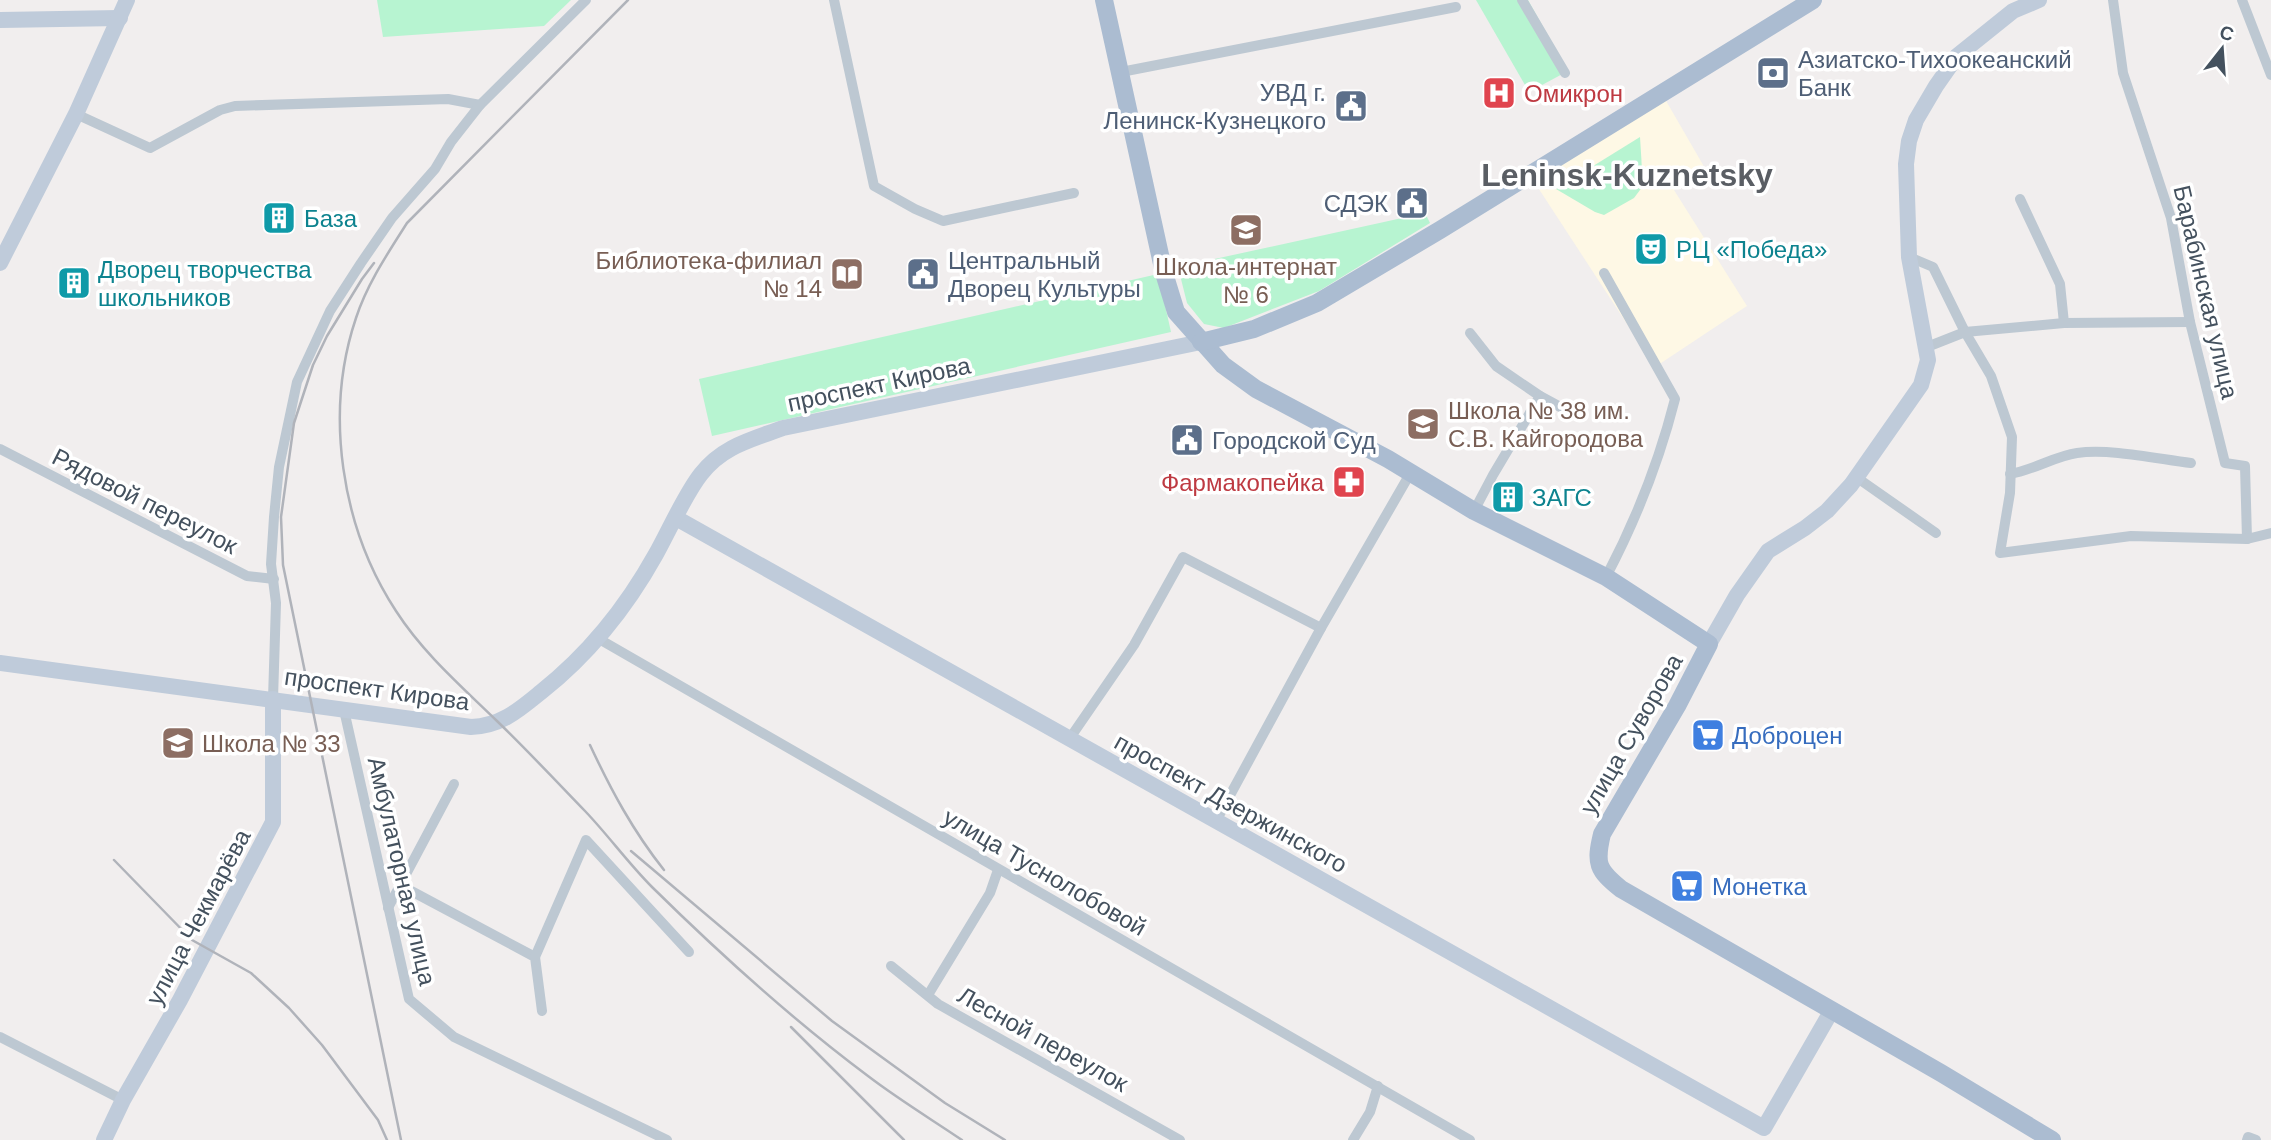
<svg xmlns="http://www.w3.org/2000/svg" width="2271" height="1140" font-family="Helvetica,sans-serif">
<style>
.commercial{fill:#fef8e5}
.green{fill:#b7f4d1}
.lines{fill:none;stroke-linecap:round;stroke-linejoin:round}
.street{stroke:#bdc8d2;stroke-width:10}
.secondary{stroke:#bfcbda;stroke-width:16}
.primary{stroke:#abbcd1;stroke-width:18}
.rail{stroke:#b0b3ba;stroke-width:2.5}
.labels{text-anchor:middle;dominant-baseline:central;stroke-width:7;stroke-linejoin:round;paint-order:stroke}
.service-label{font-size:24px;fill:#4e5e75;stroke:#fff;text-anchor:start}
.health-label{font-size:24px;fill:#be3a42;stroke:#fff;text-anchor:start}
.culture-label{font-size:24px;fill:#0d838f;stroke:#fff;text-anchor:start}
.education-label{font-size:24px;fill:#785e54;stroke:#fff;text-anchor:start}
.street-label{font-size:24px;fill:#44515e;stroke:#fff}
.shop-label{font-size:24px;fill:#366cbe;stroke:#fff;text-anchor:start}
.district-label{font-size:32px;font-weight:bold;fill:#5a5e64;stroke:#fff}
</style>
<rect width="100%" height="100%" fill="#f1eeee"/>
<path class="commercial" d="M1665 99 1706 170 1674 190 1747 306 1655 367 1533 180Z"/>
<g class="green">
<path d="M377 0H571L544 26 383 37Z"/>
<path d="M1476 0H1528L1568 71 1529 92Z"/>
<path d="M1640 137 1643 186 1634 198 1604 215 1595 212 1556 189Z"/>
<path d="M1425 213 1430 223 1319 291 1224 328 1204 324 1187 303 1178 267Z"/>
<path d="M1158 274 1171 332 712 436 699 379Z"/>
</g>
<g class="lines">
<g class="street">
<path d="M834 0 874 186 915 209 943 221 1074 193"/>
<path d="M1522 0 1565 73"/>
<path d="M2113 0 2123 73 2171 218 2190 322 2225 463 2245 466 2247 539"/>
<path d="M2242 0 2271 75"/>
<path d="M1121 72 1456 7"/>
<path d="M76 114 150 148 220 110 235 106 448 99 480 105 586 0"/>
<path d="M2020 199 2060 284 2064 323"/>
<path d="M1909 257 1933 267 1965 332 1991 376 2012 437 2010 493 2000 553 2131 536 2247 539 2271 533"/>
<path d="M1604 273 1675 399C1659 462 1636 520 1606 577"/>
<path d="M1470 333 1496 366 1540 396 1575 415"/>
<path d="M1927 347 1965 332 2064 323 2190 322"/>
<path d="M0 449 247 576 274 579"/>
<path d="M2010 474C2034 470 2055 456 2077 453 2109 448 2158 459 2191 463"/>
<path d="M1856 477 1936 533"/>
<path d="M1474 511 1493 475 1540 396"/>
<path d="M599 639 1470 1140"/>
<path d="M273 699 276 603 271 564 274 517 279 467 297 382 330 311 361 263 392 218 435 169 451 142 480 105"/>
<path d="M344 710 409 999 454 1037 667 1140"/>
<path d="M1070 738 1134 645 1183 557 1321 628"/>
<path d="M1216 821 1321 628 1411 472"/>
<path d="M400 885 535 957 542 1011"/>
<path d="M388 908 454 784"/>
<path d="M535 957 586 840 689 952"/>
<path d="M891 966 938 1004 1180 1140"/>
<path d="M928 995 990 893 998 870"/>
<path d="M0 1037 123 1100"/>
<path d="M1353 1140 1370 1112 1378 1086"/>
<path d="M2247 1140 2248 1137 2256 1140"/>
</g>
<g class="secondary">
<path d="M0 20 120 18"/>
<path d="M0 263 76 114 127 0"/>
<path d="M676 518 1764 1128 1832 1010"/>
<path d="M1709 644 1737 595 1768 551 1805 528 1827 511 1851 485 1921 385 1928 360 1909 257 1906 164 1909 141 1916 120 1936 86 1957 56 2013 11 2039 0"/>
<path d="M0 663 471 727C501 726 519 710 541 692 589 654 626 608 656 554 669 531 685 494 701 474 723 446 751 440 783 428L1201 342"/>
<path d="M104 1140 123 1100 180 1000 273 822V699"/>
</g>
<g class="primary">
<path d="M1104 0 1164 273 1176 312 1223 365 1256 389 1388 459 1474 511 1606 577 1709 644 1677 706 1602 834C1595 863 1597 870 1621 889L1941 1073 2052 1140"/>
<path d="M1201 342 1254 329 1317 303 1440 230 1813 0"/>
</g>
<g class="rail">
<path d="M628 0 407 223C388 253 367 284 356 318 324 413 341 527 396 611 423 653 461 686 497 721 527 750 556 781 585 811 608 835 628 863 652 887 719 953 793 1020 868 1076 898 1099 931 1119 962 1140"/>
<path d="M374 263 362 279 327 336 313 365 294 423 281 517 283 565 401 1140"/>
<path d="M590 745C611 790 633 831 664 870"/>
<path d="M631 851 832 1021 945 1103 1005 1140"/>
<path d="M114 860 192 940 251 973 289 1008 322 1045 378 1120 387 1140"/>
<path d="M791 1027 904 1140"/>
</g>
</g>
<defs>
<symbol id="bank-square" viewBox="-11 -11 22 22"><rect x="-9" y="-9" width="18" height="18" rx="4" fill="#5c6f8a" stroke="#fff"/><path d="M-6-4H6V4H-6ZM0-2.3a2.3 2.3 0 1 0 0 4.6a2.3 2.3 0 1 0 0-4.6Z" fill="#fff"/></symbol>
<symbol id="hospital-square" viewBox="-11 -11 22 22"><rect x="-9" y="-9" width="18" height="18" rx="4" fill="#e0444e" stroke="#fff"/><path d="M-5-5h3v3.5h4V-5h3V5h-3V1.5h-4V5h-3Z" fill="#fff"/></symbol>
<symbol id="civic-square" viewBox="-11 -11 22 22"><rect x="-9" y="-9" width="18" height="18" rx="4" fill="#5c6f8a" stroke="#fff"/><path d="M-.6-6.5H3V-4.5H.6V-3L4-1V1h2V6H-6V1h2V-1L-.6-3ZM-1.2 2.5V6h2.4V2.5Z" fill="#fff"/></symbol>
<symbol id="building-square" viewBox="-11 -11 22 22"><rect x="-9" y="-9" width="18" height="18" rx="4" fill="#0f9aa8" stroke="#fff"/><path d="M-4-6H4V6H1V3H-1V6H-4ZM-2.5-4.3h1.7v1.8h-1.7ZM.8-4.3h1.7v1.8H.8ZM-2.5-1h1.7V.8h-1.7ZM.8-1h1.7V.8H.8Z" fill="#fff"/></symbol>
<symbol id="school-square" viewBox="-11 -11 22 22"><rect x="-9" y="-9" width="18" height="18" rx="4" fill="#8d6e63" stroke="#fff"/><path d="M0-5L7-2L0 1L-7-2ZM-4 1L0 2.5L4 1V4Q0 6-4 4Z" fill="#fff"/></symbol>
<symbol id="theatre-square" viewBox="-11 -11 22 22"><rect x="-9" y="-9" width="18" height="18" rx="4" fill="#0f9aa8" stroke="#fff"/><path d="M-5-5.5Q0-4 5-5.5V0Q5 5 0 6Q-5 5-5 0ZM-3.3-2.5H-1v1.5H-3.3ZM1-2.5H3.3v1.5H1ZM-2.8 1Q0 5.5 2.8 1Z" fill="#fff"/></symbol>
<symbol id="library-square" viewBox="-11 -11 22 22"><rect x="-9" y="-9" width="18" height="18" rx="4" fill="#8d6e63" stroke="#fff"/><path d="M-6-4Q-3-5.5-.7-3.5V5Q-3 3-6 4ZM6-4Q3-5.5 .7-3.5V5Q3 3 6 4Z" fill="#fff"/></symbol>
<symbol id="pharmacy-square" viewBox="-11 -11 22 22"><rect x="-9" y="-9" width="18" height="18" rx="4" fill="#e0444e" stroke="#fff"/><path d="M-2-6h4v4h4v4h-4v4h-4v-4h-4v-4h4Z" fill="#fff"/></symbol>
<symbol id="supermarket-square" viewBox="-11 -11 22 22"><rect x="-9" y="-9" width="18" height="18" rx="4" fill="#3f7fe0" stroke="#fff"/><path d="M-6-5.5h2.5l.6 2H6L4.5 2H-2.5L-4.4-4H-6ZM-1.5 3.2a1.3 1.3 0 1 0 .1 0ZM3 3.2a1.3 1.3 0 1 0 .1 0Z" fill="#fff"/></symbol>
</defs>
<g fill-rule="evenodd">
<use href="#bank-square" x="1754" y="54" width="38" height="38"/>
<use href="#hospital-square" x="1480" y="74" width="38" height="38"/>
<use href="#civic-square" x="1332" y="87" width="38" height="38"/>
<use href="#civic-square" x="1393" y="184" width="38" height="38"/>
<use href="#building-square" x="260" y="199" width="38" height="38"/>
<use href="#school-square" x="1227" y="211" width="38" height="38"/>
<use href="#theatre-square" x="1632" y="230" width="38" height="38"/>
<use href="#library-square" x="828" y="255" width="38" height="38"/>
<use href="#civic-square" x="904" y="255" width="38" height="38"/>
<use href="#building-square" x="55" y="264" width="38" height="38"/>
<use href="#school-square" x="1404" y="405" width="38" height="38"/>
<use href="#civic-square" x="1168" y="421" width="38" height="38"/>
<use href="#pharmacy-square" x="1330" y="463" width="38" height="38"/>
<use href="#building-square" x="1489" y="478" width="38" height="38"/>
<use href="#supermarket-square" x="1689" y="716" width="38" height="38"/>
<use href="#school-square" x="159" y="724" width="38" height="38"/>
<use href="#supermarket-square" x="1668" y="867" width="38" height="38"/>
</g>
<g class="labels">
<g class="service-label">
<text x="1798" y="59">Азиатско-Тихоокеанский<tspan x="1798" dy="28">Банк</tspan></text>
<text x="1326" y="92" text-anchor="end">УВД г.<tspan x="1326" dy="28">Ленинск-Кузнецкого</tspan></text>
<text x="1388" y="203" text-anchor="end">СДЭК</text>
<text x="948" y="260">Центральный<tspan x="948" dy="28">Дворец Культуры</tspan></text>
<text x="1212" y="440">Городской Суд</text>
</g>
<g class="health-label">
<text x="1524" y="93">Омикрон</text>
<text x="1324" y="482" text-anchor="end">Фармакопейка</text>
</g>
<g class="culture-label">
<text x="304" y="218">База</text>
<text x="1676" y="249">РЦ «Победа»</text>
<text x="98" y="269">Дворец творчества<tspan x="98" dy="28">школьников</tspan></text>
<text x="1532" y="497">ЗАГС</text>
</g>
<g class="education-label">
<text x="822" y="260" text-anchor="end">Библиотека-филиал<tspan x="822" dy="28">№ 14</tspan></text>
<text x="1246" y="266" text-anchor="middle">Школа-интернат<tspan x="1246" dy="28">№ 6</tspan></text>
<text x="1448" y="410">Школа № 38 им.<tspan x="1448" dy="28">С.В. Кайгородова</tspan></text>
<text x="202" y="743">Школа № 33</text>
</g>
<g class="street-label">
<text transform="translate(2206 292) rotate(77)">Барабинская улица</text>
<text transform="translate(879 384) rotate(-12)">проспект Кирова</text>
<text transform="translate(145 501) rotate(27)">Рядовой переулок</text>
<text transform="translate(377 689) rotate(8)">проспект Кирова</text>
<text transform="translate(1631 734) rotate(-60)">улица Суворова</text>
<text transform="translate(1231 803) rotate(29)">проспект Дзержинского</text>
<text transform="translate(402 871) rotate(77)">Амбулаторная улица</text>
<text transform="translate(1045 872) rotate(30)">улица Туснолобовой</text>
<text transform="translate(198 917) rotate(-62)">улица Чекмарёва</text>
<text transform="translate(1043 1039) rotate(29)">Лесной переулок</text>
</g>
<g class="shop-label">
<text x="1732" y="735">Доброцен</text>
<text x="1712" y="886">Монетка</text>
</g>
<g class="district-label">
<text x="1627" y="175">Leninsk-Kuznetsky</text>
</g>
</g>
<g transform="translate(2222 49) rotate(17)" stroke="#ffffff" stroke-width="5" paint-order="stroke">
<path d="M0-5L12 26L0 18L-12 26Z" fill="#44515e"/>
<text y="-10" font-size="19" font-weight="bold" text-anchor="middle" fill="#44515e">С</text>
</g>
</svg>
